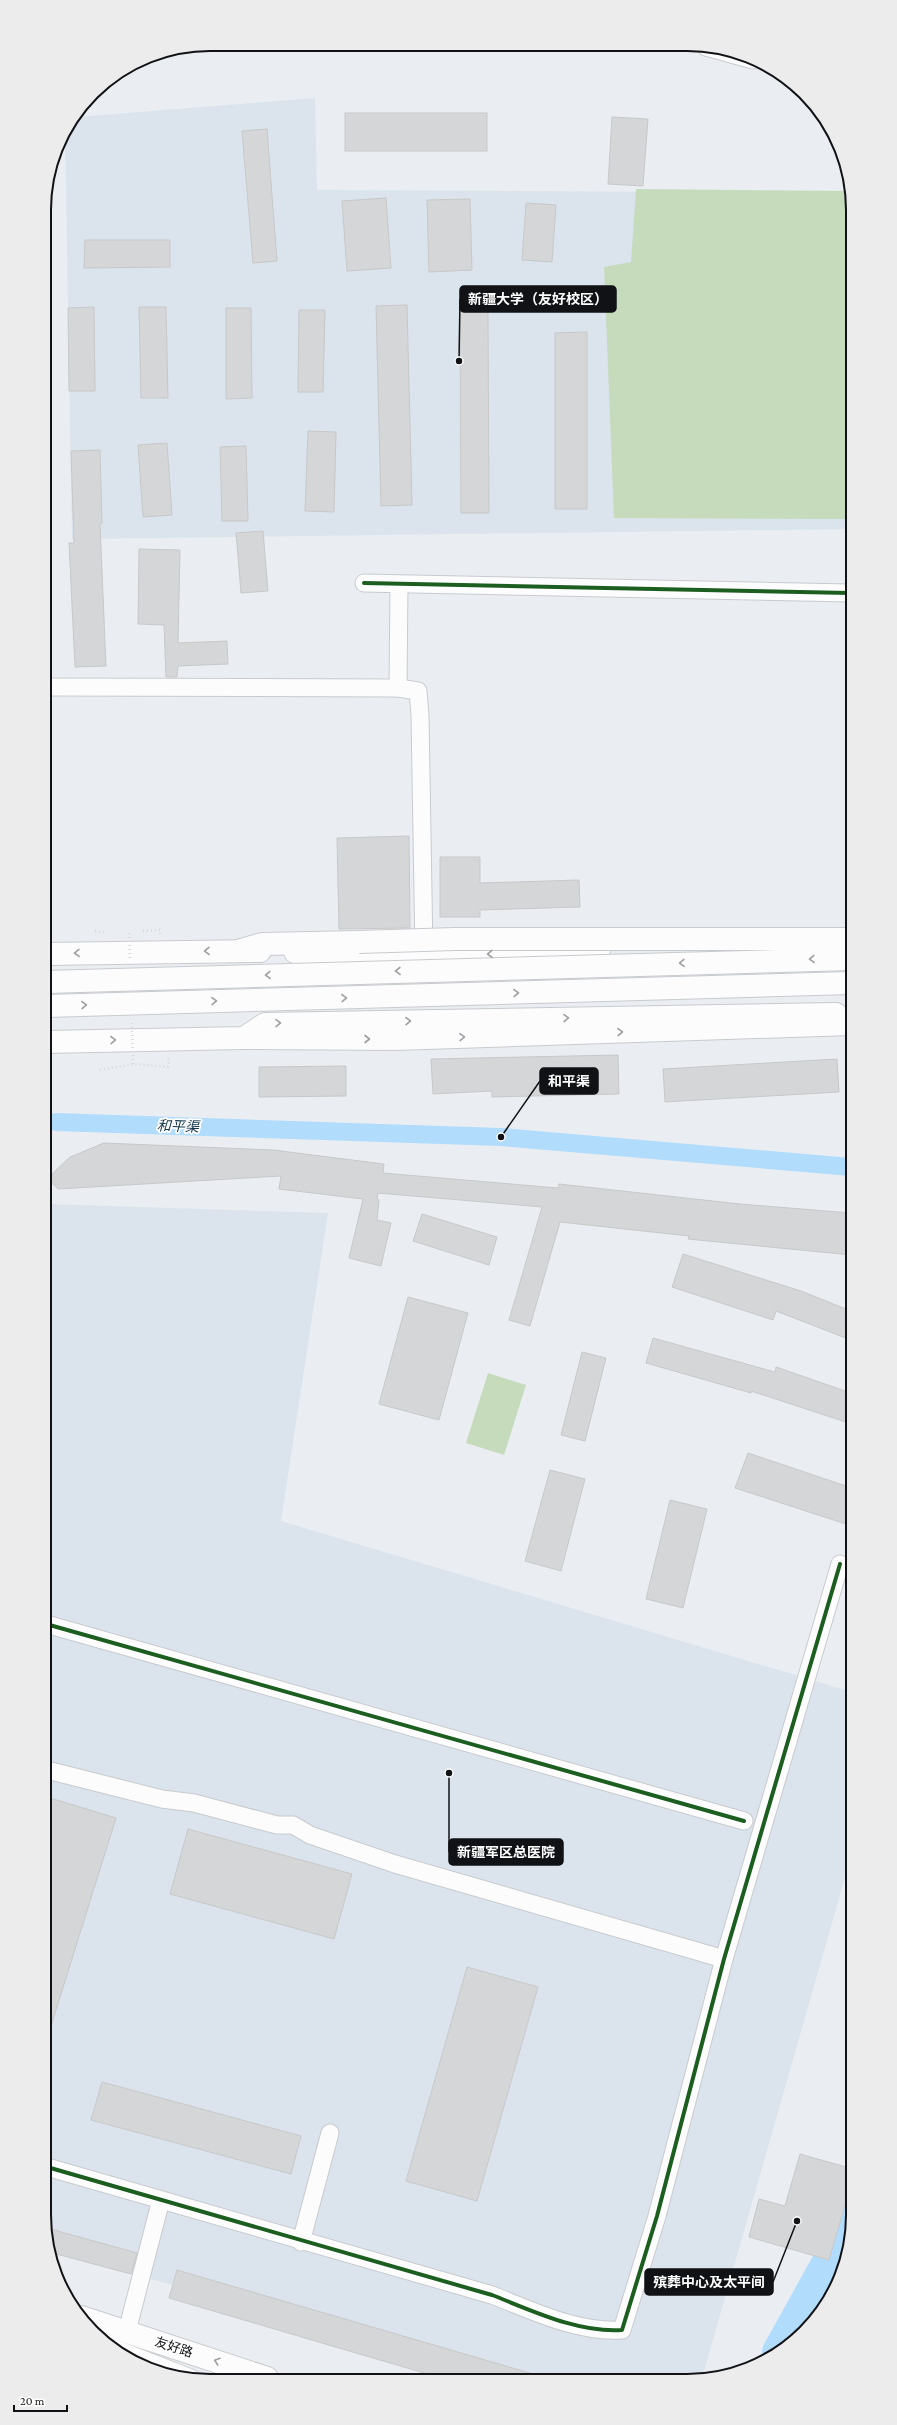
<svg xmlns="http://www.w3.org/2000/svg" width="897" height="2425" font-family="'Crimson Pro','Noto Sans SC',serif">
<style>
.built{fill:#dbe3ed}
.green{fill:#c6dbbc}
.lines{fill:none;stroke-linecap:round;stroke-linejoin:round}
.canal{stroke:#b1dcfb;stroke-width:18}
.river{stroke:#b1dcfb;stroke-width:32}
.building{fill:#d5d6d7;stroke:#c8c8c9}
.minor-casing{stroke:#c8cbce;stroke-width:19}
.major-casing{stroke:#c8cbce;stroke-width:24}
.highway-casing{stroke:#c8cbce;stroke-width:24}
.path{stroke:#d7d9da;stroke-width:2.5;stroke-dasharray:1 3;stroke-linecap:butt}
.minor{stroke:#fcfcfd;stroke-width:17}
.major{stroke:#fcfcfd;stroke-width:22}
.highway{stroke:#fcfcfd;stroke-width:22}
.highway-bridge-casing{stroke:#c8cbce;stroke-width:24;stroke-linecap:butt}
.path-bridge{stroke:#d7d9da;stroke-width:2.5;stroke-dasharray:1 3;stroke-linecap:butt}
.highway-bridge{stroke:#fcfcfd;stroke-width:22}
.cycleway-casing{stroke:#fff;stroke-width:6}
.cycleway{stroke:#1b5e20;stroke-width:4}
.oneway{stroke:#9e9ea0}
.labels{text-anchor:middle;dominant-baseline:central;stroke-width:3.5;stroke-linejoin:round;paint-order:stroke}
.street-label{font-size:13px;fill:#101215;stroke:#fff}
.water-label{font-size:14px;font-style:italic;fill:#0e3146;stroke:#fff}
.rim{fill:none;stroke:#101215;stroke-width:2}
.leader{fill:none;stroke:#101215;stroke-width:1.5}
.callout-dot{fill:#101215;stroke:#fff;stroke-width:1.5}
.callout{fill:#101215;stroke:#101215;stroke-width:1.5}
.callout-label{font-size:14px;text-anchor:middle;font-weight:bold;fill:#fff}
</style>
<rect width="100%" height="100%" fill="#eaeef2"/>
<g class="built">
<path d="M315 98 317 190 850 193V529L72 539 65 131 76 117Z"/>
<path d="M46 1204 328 1213 281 1521 852 1692V1853L702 2378H523L49 2252 47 2248Z"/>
</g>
<g class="green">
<path d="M636 189 850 191V519L614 518 604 267 631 262Z"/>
<path d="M488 1373 526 1385 504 1455 466 1443Z"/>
</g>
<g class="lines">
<path class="canal" d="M56 1122 501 1137 851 1167"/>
<path class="river" d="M778 2352 829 2260 853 2196"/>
</g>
<g class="building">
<rect x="345" y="113" width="142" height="38"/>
<path d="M612 117 648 119 643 186 608 184Z"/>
<path d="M267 129 277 261 253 263 242 131Z"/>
<path d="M386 198 391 268 347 271 342 201Z"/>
<path d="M470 199 472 270 429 272 427 200Z"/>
<path d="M526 203 556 205 552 262 522 260Z"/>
<path d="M85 240H170V267L84 268Z"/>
<path d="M407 305 412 505 381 506 376 306Z"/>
<path d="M94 307 95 391H69L68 308Z"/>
<path d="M139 307H166L168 398H141Z"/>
<path d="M226 308H251L252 398 226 399Z"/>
<path d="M299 310H325L323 392H298Z"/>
<path d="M460 312H488L489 513H461Z"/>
<path d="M587 332V509H555V333Z"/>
<path d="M308 431 336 432 334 512 305 511Z"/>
<path d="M167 443 172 515 143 517 138 445Z"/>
<path d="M246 446 248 521H222L220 447Z"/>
<path d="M100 450 102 523 100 524 106 666 75 667 69 543H74L71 451Z"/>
<path d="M263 531 268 591 241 593 236 533Z"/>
<path d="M139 549 180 550 178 643 227 641 228 664 178 666 177 677H166L164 625 138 624Z"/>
<path d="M409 836 410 928 339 929 337 838Z"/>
<path d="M440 857H480V883L579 880 580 907 480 910V917H440Z"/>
<path d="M618 1055 619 1094 492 1097V1091L433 1094 431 1059Z"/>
<path d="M837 1059 839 1092 665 1102 663 1069Z"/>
<path d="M346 1066V1096L259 1097V1067Z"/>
<path d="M104 1143 273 1150 384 1164 383 1173 558 1188 559 1184 740 1204 851 1213V1255L688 1239 689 1236 560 1222 530 1326 509 1320 542 1207 378 1193 377 1199 379 1200 377 1220 391 1223 381 1266 349 1258 363 1199 279 1189 281 1176 58 1189 51 1182 52 1174 70 1157Z"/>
<path d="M422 1214 497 1237 489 1265 413 1241Z"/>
<path d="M683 1254 801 1291 851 1311V1340L776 1311 773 1320 672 1287Z"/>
<path d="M408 1297 468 1313 439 1420 379 1404Z"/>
<path d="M653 1338 775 1372 776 1367 851 1393 852 1424 751 1391V1393L646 1363Z"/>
<path d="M582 1352 606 1358 585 1441 561 1435Z"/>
<path d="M748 1453 852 1488V1526L735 1488Z"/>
<path d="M550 1470 585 1479 561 1571 525 1561Z"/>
<path d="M670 1500 707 1509 683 1608 646 1599Z"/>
<path d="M47 1797 116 1818 50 2029 47 2028Z"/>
<path d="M188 1829 352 1874 334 1939 170 1894Z"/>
<path d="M467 1967 538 1987 477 2201 406 2181Z"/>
<path d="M102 2082 301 2136 291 2174 91 2120Z"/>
<path d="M800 2154 853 2169V2178L829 2260 749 2237 759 2199 785 2206Z"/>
<path d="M47 2228 137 2253 131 2274 49 2252Z"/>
<path d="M177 2270 533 2374 532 2378H441L169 2298Z"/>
</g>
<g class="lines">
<defs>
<g id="minor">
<path d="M706 47 753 60"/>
<path d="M364 583 850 593"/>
<path d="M399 584 398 688 418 691 420 715 424 952"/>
<path d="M45 687 398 688"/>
<path d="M46 1624 744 1821"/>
<path d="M47 1770 162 1799 194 1803 277 1825H293L310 1835 395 1864 724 1959"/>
<path d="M47 2167 492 2295C533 2311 578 2333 622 2330L657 2216 724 1959 840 1564"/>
<path d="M301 2242 330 2133"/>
<path d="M127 2331 161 2200"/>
<path d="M114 2348 191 2378"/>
</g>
<g id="major">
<path d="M295 952 424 958 600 948"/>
<path d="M45 954 260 951"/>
<path d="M46 1042 244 1038 265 1024 836 1014"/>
<path d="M81 2317 267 2378"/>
</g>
<g id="highway">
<path d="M241 950 262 944 359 942"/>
<path d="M244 1038 395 1039 851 1024"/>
</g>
</defs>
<use href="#minor" class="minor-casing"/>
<use href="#major" class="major-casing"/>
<use href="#highway" class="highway-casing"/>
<g class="path">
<path d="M95 931 104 932"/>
<path d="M143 931 160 930V934"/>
<path d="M100 1070 133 1064 168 1067 169 1058"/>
</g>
<use href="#minor" class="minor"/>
<use href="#major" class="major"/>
<use href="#highway" class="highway"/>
<defs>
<g id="highway-bridge">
<path d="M359 942 455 939H851"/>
<path d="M45 982 851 959"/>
<path d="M46 1006 851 983"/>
</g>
</defs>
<use href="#highway-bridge" class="highway-bridge-casing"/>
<g class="path-bridge">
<path d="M129 933 130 960"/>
<path d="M132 1023 133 1064"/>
</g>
<use href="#highway-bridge" class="highway-bridge"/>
<defs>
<g id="cycleway">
<path d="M364 583 850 593"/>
<path d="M46 1624 744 1821"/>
<path d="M47 2167 492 2295C533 2311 578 2333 622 2330L657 2216 724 1959 840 1564"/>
</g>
</defs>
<use href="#cycleway" class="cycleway-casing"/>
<use href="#cycleway" class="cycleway"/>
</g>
<defs><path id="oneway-chevron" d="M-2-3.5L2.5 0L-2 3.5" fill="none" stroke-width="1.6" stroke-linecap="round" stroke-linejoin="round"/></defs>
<g class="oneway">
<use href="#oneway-chevron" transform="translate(207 951) rotate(179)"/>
<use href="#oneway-chevron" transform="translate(77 953) rotate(179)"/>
<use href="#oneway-chevron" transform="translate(490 954) rotate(177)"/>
<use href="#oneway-chevron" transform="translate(812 959) rotate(178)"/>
<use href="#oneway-chevron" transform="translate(682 963) rotate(178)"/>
<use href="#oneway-chevron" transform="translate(398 971) rotate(178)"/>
<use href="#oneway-chevron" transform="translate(268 975) rotate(178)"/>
<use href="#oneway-chevron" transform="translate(516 993) rotate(-2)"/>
<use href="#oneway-chevron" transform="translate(344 998) rotate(-2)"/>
<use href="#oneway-chevron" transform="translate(214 1001) rotate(-2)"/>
<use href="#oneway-chevron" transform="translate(84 1005) rotate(-2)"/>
<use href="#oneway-chevron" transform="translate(566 1018) rotate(-1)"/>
<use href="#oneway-chevron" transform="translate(408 1021) rotate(-1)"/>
<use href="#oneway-chevron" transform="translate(278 1023) rotate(-1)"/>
<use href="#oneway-chevron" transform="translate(620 1032) rotate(-2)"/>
<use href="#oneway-chevron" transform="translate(462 1037) rotate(-2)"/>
<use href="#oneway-chevron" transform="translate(367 1039)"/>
<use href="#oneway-chevron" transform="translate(113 1040) rotate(-2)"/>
<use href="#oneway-chevron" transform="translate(217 2361) rotate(-161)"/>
</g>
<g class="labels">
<g class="street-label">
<text transform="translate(174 2347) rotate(18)">友好路</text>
</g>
<g class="water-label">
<text transform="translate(178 1126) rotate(2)">和平渠</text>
</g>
</g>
<path d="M0 0H897V2425H0ZM210 51H687A159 159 0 0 1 846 210V2215A159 159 0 0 1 687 2374H210A159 159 0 0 1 51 2215V210A159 159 0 0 1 210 51Z" fill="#ececec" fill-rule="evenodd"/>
<path class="rim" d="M210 51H687A159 159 0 0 1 846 210V2215A159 159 0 0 1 687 2374H210A159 159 0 0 1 51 2215V210A159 159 0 0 1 210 51Z"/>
<path class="leader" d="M459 361L460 299M501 1137L540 1081M449 1773L449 1852M797 2221L773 2282"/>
<g class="callout-dot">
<circle cx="459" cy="361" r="4"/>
<circle cx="501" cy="1137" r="4"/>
<circle cx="449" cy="1773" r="4"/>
<circle cx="797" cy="2221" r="4"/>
</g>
<g class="callout">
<rect x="460" y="286" width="156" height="26" rx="4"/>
<rect x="540" y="1068" width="58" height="26" rx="4"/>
<rect x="449" y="1839" width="114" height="26" rx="4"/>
<rect x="645" y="2269" width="128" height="26" rx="4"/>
</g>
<g class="callout-label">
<text x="538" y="304">新疆大学（友好校区）</text>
<text x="569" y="1086">和平渠</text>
<text x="506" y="1857">新疆军区总医院</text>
<text x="709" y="2287">殡葬中心及太平间</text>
</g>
<path d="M14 2405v6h53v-6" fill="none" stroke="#101215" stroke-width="2"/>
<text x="20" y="2405" font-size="12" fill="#101215" stroke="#ffffff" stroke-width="3" paint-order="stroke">20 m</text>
</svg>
